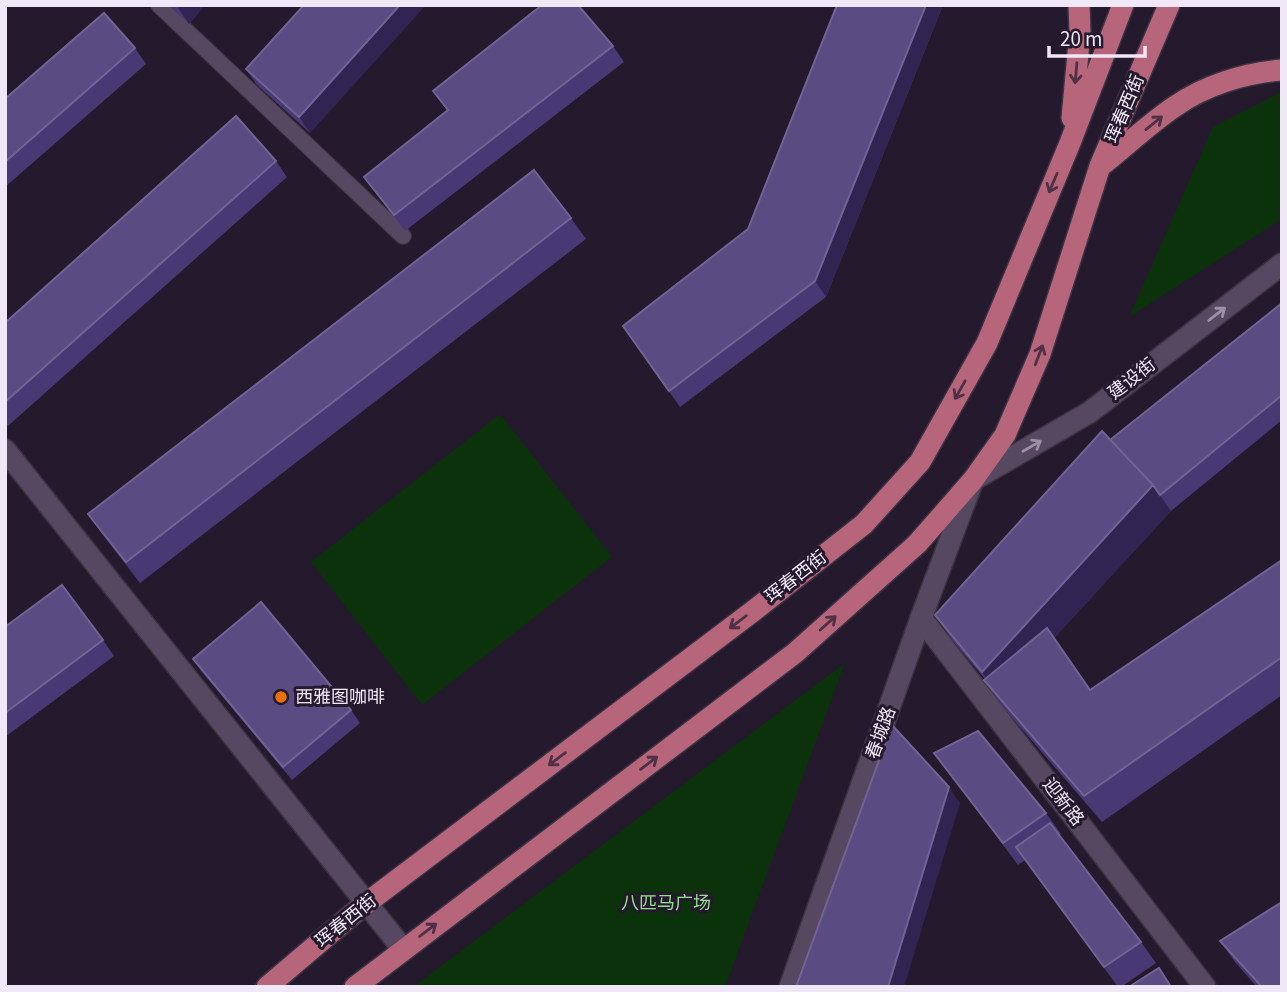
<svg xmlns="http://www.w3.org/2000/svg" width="1287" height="992" font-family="'Source Sans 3','Noto Sans SC',sans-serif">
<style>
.green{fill:#0c320b}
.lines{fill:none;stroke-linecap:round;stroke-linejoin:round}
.service-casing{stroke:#3b3242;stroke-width:18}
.minor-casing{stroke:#3b3242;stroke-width:24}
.tertiary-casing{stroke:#3b3242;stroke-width:24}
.primary-casing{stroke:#3b3242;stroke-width:24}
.service{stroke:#554860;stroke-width:16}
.minor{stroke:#554860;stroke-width:21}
.tertiary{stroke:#554860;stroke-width:21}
.primary{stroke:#b6657a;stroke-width:21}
.wall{fill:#483874}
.shaded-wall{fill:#322452}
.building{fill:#5a4b82;stroke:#716494;stroke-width:2}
.oneway{stroke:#503045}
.oneway2{stroke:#9b90a4}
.food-dot{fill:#e8710a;stroke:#25192e;stroke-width:2.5}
.labels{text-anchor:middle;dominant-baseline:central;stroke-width:6;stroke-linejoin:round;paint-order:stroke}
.street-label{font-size:18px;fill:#f0e8f6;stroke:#25192e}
.poi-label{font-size:18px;fill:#f0e8f6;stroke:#25192e;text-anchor:start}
.park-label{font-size:18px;fill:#94e08e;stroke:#25192e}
</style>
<rect width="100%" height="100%" fill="#25192e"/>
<g class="green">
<path d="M1282 91V219L1129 317 1213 127Z"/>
<path d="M500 414 612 557 422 705 311 562Z"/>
<path d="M845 663 725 987H413Z"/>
</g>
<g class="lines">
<defs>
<path id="service" d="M159 5 403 236"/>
<path id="minor" d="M5 450 403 949"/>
<g id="tertiary">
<path d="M921 618 1205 987"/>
<path d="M790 987 921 618 973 480 1090 412 1282 264"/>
</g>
<g id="primary">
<path d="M1072 118 1080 32 1079 5"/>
<path d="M1102 165C1126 146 1149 124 1174 107 1205 85 1245 73 1282 70"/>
<path d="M267 987 360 908 752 612 864 524 920 462 987 343 1070 143 1123 5"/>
<path d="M355 987 795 653 917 544 973 480 1005 435 1040 354 1100 166 1169 5"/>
</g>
</defs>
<use href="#service" class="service-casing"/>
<use href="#minor" class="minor-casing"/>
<use href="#tertiary" class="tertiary-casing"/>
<use href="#primary" class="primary-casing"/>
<use href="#service" class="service"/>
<use href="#minor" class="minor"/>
<use href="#tertiary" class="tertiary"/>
<use href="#primary" class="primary"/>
</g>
<g class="wall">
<path d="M168 5H205L189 24Z"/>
<path d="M304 5 310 133 257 85 246 69Z"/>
<path d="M837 5H943L826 297 680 407 623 326 748 229Z"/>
<path d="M613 46 624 62 405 231 364 177 447 110 433 91Z"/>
<path d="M135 48 146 64 5 187V99Z"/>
<path d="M276 161 287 177 8 426 5 423V323Z"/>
<path d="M571 218 586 239 140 583 103 535 88 514Z"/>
<path d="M1282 303V420L1171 511 1054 638 1090 690 1282 560V695L1102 822 1002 706 984 680 985 679 953 641 935 615 1110 440Z"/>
<path d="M5 627 103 640 114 656 5 737Z"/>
<path d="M193 659 351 710 360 723 292 780 202 672Z"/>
<path d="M934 753 1046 813 1061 834 1059 835 1141 942 1156 963 1121 987H1118L1025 860 1018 865Z"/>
<path d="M1220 941 1282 987H1257L1235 962Z"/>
</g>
<g class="shaded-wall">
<path d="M180 5H205L189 24 178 8Z"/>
<path d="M400 5H426L310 133 299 117Z"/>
<path d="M926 5H943L826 297 815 281Z"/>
<path d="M1153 485 1171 511 1000 697 982 672Z"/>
<path d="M949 787 960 803 904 987H888Z"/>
</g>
<g class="building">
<path d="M304 5H400L299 117 246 69Z"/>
<path d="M542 5H578L613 46 394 215 364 177 448 110 433 91Z"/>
<path d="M837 5H926L815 281 669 391 623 326 748 229Z"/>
<path d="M104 13 135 48 5 162V99Z"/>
<path d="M236 116 276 161 5 402V323Z"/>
<path d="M534 170 571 218 126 562 88 514Z"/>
<path d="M1282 303V395L1160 495 1153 485 1110 440Z"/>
<path d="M1102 431 1153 485 982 672 935 615Z"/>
<path d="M1282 560V657L1084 796 984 680 1047 628 1090 690Z"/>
<path d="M62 585 103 640 5 713V627Z"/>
<path d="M261 602 351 710 283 767 193 659Z"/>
<path d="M892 725 949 787 888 987H796Z"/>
<path d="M978 731 1046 813 1003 843 934 753Z"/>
<path d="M1050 823 1141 942 1104 967 1016 847Z"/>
<path d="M1282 902V987H1262L1220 941Z"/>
<path d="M1159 968 1171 987H1129Z"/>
</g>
<defs><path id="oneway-shaft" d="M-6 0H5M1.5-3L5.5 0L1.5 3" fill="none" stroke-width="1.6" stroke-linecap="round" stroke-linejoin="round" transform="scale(1.75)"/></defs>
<g class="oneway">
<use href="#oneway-shaft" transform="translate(1076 73) rotate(95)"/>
<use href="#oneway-shaft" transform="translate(1154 123) rotate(-39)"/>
<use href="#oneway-shaft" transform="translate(1053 183) rotate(113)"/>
<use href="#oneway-shaft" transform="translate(1039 355) rotate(-69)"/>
<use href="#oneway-shaft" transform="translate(960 390) rotate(119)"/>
<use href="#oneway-shaft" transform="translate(738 622) rotate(143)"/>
<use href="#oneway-shaft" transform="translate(828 623) rotate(-42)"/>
<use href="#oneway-shaft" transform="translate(557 759) rotate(143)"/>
<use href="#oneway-shaft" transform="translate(649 763) rotate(-37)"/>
<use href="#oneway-shaft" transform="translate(428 930) rotate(-37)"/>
</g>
<g class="oneway2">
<use href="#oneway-shaft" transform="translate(1217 314) rotate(-38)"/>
<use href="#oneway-shaft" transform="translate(1032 446) rotate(-30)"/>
</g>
<circle class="food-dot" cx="281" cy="697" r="7"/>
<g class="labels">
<g class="street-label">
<text transform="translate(1125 109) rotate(-67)">珲春西街</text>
<text transform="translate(1132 379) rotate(-38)">建设街</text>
<text transform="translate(796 577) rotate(-38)">珲春西街</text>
<text transform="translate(881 733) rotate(-70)">春城路</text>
<text transform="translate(1063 802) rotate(52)">迎新路</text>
<text transform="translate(346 921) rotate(-39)">珲春西街</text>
</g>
<g class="poi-label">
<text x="295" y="697">西雅图咖啡</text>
</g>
<g class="park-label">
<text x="666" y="903">八匹马广场</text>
</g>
</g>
<rect width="1287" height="992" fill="none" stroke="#f0e8f6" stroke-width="14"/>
<path d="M1049 46v10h96v-10" fill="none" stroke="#f0e8f6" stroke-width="3.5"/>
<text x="1060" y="46" font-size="21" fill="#f0e8f6" stroke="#25192e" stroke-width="5" paint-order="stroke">20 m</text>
</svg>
